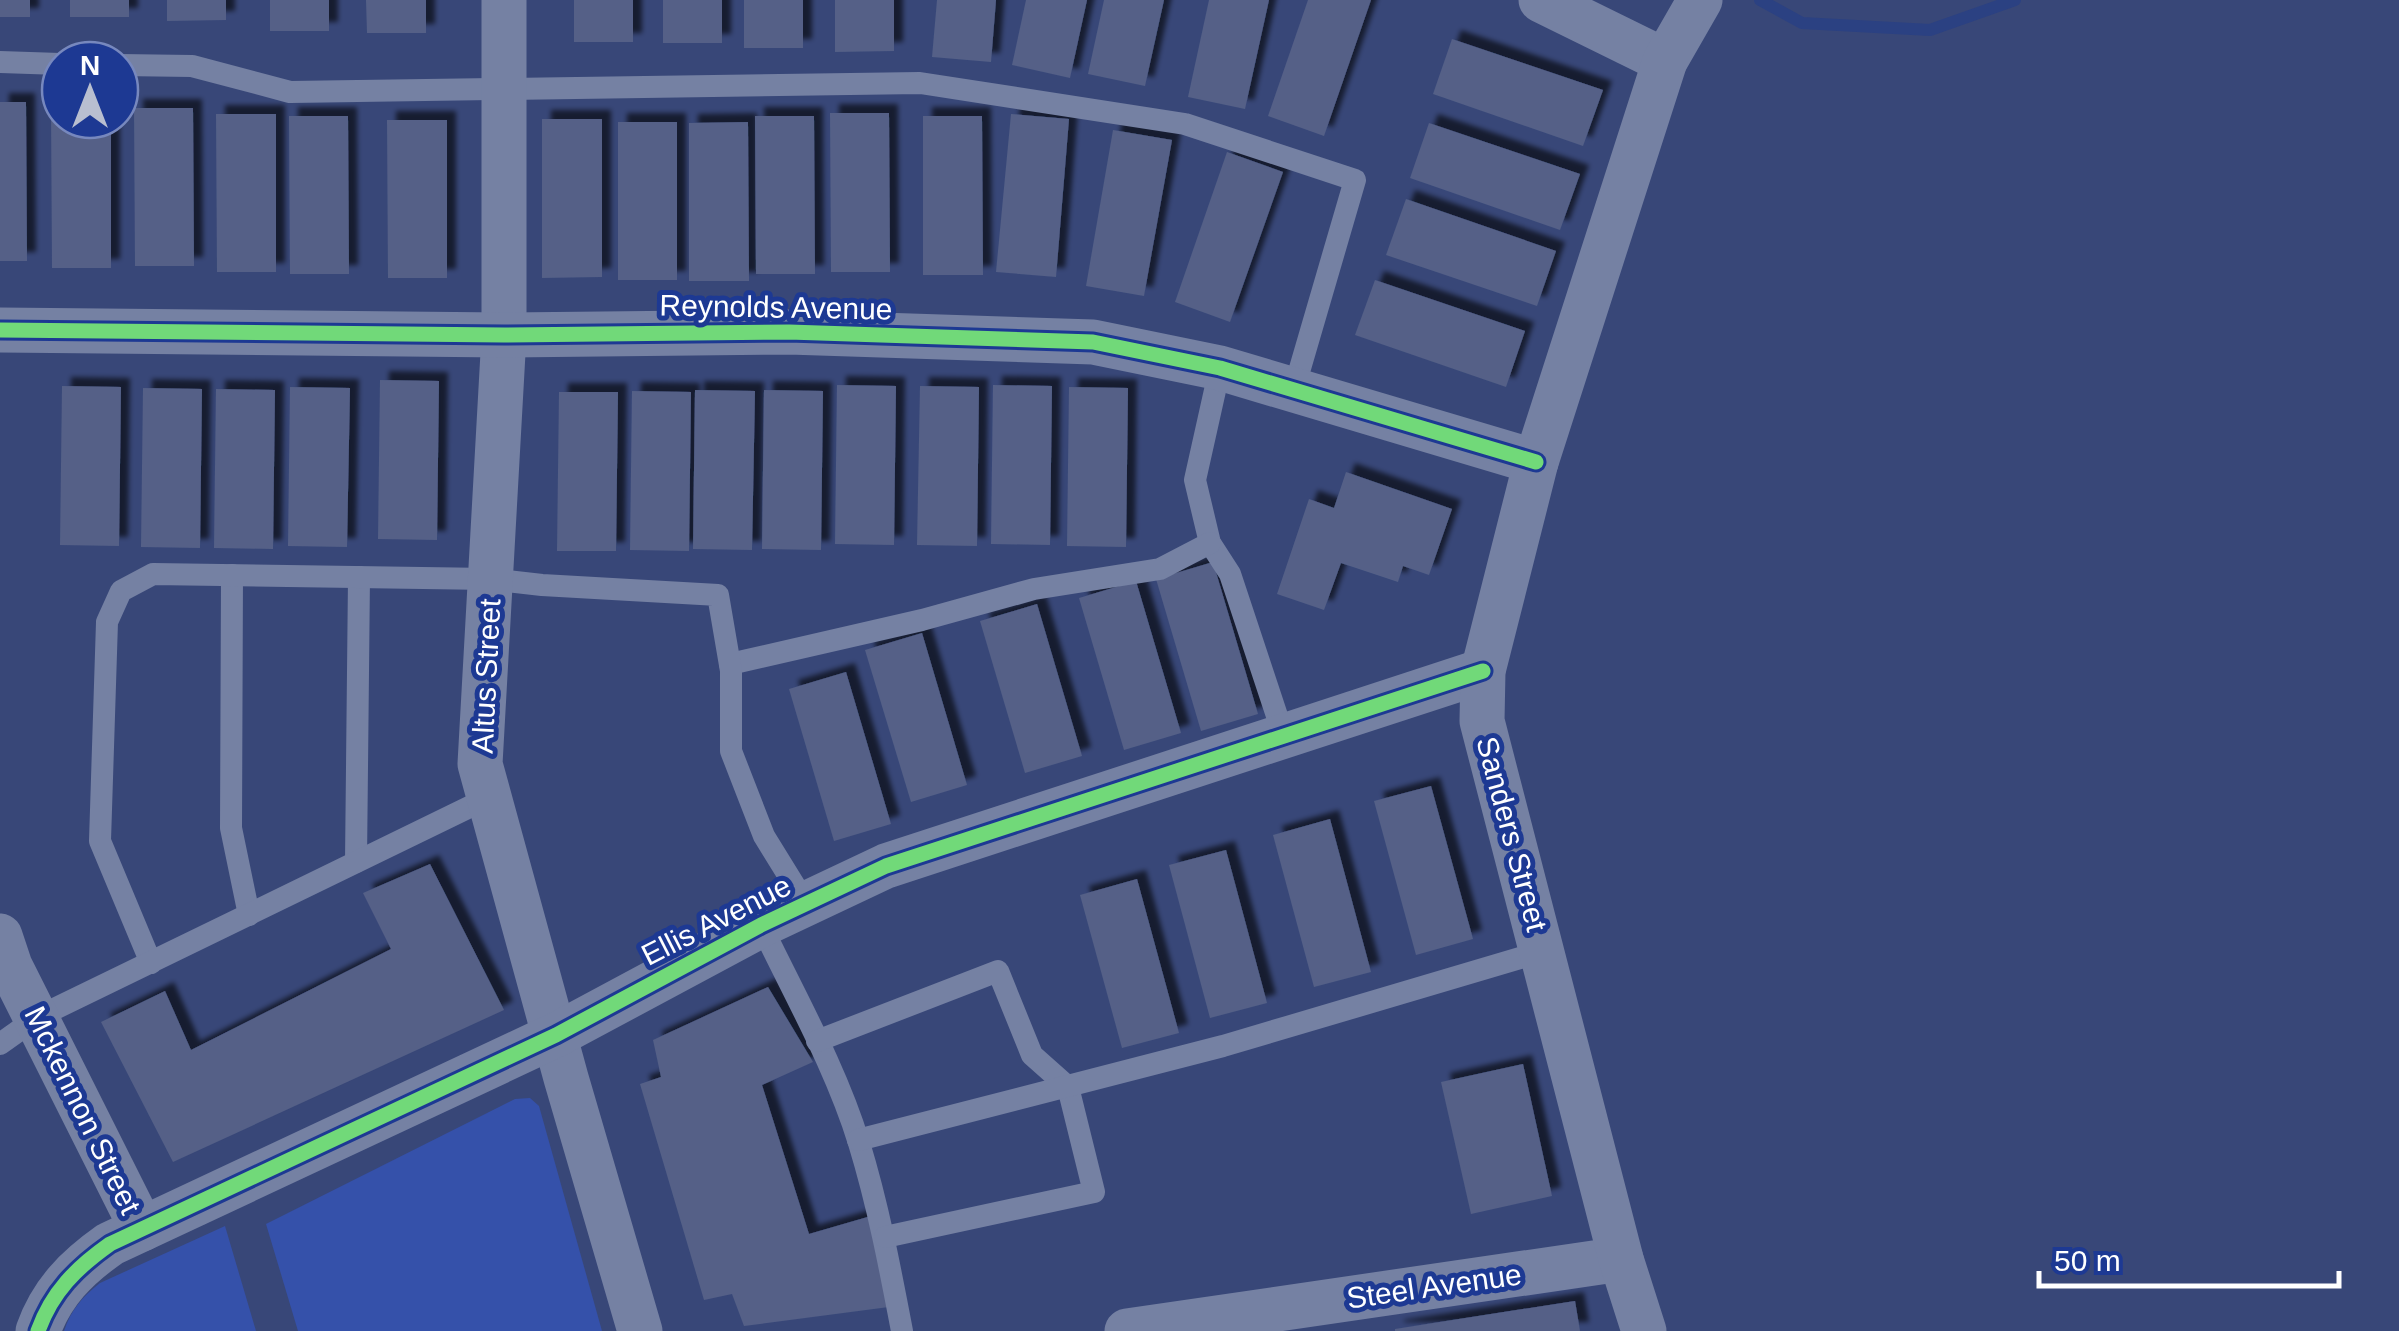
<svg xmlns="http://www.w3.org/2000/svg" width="2399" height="1331" font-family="Arial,sans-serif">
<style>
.green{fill:#3551aa}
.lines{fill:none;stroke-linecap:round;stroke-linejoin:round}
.stream{stroke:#2b4182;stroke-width:12}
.building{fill:#546087;filter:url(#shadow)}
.service{stroke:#7581a3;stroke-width:22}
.minor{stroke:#7581a3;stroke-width:45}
.cycleway-casing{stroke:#1d3993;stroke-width:21}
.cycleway{stroke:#71d979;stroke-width:15}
.labels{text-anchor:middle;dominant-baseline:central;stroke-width:10;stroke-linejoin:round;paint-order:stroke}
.street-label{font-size:30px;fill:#fff;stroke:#1d3993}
</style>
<defs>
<filter id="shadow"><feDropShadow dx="9" dy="-9" stdDeviation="2.5" flood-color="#0009"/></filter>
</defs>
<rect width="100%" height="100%" fill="#384778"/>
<g class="green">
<path d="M530 1098 539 1106 602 1331H298L266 1224 515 1099Z"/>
<path d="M225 1226 256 1331H64C71 1310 82 1297 100 1283Z"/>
</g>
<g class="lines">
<path class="stream" d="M1760 0 1802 23 1930 30 2015 0"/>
</g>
<g class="building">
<rect x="0" y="0" width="30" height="17"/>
<rect x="70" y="0" width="59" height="17"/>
<path d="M167 0H226V20L167 21Z"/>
<rect x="270" y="0" width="59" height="31"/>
<path d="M366 0H426V33H367Z"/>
<rect x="574" y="0" width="59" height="42"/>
<rect x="663" y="0" width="59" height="43"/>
<rect x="744" y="0" width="59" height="48"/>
<path d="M835 0H894V51L835 52Z"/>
<path d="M937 0H996L991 62 932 57Z"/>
<path d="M1026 0H1087L1070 78 1012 65Z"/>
<path d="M1104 0H1164L1145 86 1088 74Z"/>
<path d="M1209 0H1269L1245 109 1188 97Z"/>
<path d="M1308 0H1371L1324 136 1268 116Z"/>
<path d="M1452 39 1603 90 1583 146 1433 94Z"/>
<path d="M0 102H26L27 261H0Z"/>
<path d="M134 108H193L194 266H135Z"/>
<path d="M51 110H60V120H111V268H52Z"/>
<path d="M830 113H889L890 272H831Z"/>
<path d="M216 114H276V272H217Z"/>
<path d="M1011 114 1069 119 1056 277 996 272Z"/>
<path d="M289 116H348L349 274H290Z"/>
<path d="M755 116H814L815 274H756Z"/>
<path d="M923 116H982L983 275H923Z"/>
<path d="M542 119H602V277L542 278Z"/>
<path d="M387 120H447V278H388Z"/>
<rect x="618" y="122" width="59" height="158"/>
<path d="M748 122 749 281H689V123Z"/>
<path d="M1429 123 1580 174 1560 230 1410 178Z"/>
<path d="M1113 130 1172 140 1144 296 1086 286Z"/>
<path d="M1227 152 1283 172 1230 322 1175 302Z"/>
<path d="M1406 199 1556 251 1537 306 1386 255Z"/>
<path d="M1375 280 1525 331 1506 387 1355 335Z"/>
<path d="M380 380 439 381 437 540 378 539Z"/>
<path d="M837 385 896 386 894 545 835 544Z"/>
<path d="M993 385 1052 386 1050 545 991 544Z"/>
<path d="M62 386 121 387 119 546 60 545Z"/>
<path d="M920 386 979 387 977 546 917 545Z"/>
<path d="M290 387 350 388 347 547 288 546Z"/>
<path d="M1069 387 1128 388 1126 547 1067 546Z"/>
<path d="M143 388 202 389 200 548 141 547Z"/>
<path d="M216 389 275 390 273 549 214 548Z"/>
<path d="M695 390 755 391 752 550 693 549Z"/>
<path d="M764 390 823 391 821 550 762 549Z"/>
<path d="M632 391 691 392 689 551 630 550Z"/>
<path d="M559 392H618L616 551H557Z"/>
<path d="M1346 472 1452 509 1429 575 1403 566 1398 582 1341 563 1324 610 1277 594 1309 499 1334 508Z"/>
<path d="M1213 562 1258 714 1201 731 1156 579Z"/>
<path d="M1136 581 1181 733 1124 750 1079 598Z"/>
<path d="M1037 604 1082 756 1025 773 980 621Z"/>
<path d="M922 633 967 785 911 802 865 650Z"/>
<path d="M846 672 891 824 834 841 789 689Z"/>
<path d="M1431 786 1473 939 1416 955 1374 801Z"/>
<path d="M1330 819 1371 972 1314 987 1273 835Z"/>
<path d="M1226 850 1267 1003 1210 1018 1169 865Z"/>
<path d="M430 864 504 1010 173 1162 101 1022 165 991 191 1050 391 949 363 893Z"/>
<path d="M1137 879 1179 1033 1122 1048 1080 895Z"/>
<path d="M768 987 813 1062 762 1085 809 1234 871 1216 889 1307 744 1326 732 1294 704 1300 640 1084 661 1077 653 1040Z"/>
<path d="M1523 1064 1552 1196 1471 1214 1441 1082Z"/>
<path d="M1575 1301 1580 1331H1395V1329Z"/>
</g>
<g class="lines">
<g class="service">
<path d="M0 62 60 64"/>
<path d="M120 65 192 66 290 92 920 83 1185 124 1355 180 1294 389"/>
<path d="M1220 368 1195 480 1210 543 1230 574 1284 737"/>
<path d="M232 575 231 828 249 915"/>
<path d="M730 664 922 620 1034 589 1160 569 1210 543"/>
<path d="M356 862 359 577"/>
<path d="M761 925C795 996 836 1068 859 1143 878 1205 890 1268 902 1331"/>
<path d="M151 963 100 841 107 622 121 591 153 574 490 579 542 585 718 595 731 671V751L764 836 806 904"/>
<path d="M817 1041 998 971 1032 1055 1068 1087 1094 1192 885 1237"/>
<path d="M0 1044 38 1017 490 797"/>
<path d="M858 1140 1223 1046 1544 951"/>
</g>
<g class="minor">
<path d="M504 0V335L480 764 566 1078 640 1331"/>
<path d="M1541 0 1665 61"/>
<path d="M0 330 504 335 789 332 1093 342 1220 368 1536 462"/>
<path d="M0 936 10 966 142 1229"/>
<path d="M38 1331C52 1292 76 1268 110 1244L556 1035 761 925 886 866 1483 671"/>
<path d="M1127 1331 1621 1259"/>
<path d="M1644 1331 1621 1259 1482 721 1483 671 1536 462 1665 61 1700 0"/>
</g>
<defs>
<g id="cycleway">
<path d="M0 330 504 335 789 332 1093 342 1220 368 1536 462"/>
<path d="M38 1331C52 1292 76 1268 110 1244L556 1035 761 925 886 866 1483 671"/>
</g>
</defs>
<use href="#cycleway" class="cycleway-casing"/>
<use href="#cycleway" class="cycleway"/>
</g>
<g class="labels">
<g class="street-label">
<text transform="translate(776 307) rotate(1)">Reynolds Avenue</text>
<text transform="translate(486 676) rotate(-87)">Altus Street</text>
<text transform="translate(1512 834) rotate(75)">Sanders Street</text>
<text transform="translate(716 920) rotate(-27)">Ellis Avenue</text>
<text transform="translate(83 1110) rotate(64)">Mckennon Street</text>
<text transform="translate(1434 1286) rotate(-8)">Steel Avenue</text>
</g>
</g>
<g transform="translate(90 90)"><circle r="48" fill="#1d3993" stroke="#7788be" stroke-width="2.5"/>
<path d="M0-8L18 38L0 25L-18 38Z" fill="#b9bfd0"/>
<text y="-15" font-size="28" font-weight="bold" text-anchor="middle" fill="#ffffff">N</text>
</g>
<path d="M2039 1271v15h300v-15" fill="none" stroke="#ffffff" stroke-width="5"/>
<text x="2054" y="1271" font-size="30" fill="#ffffff" stroke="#1d3993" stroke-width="8" paint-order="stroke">50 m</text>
</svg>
